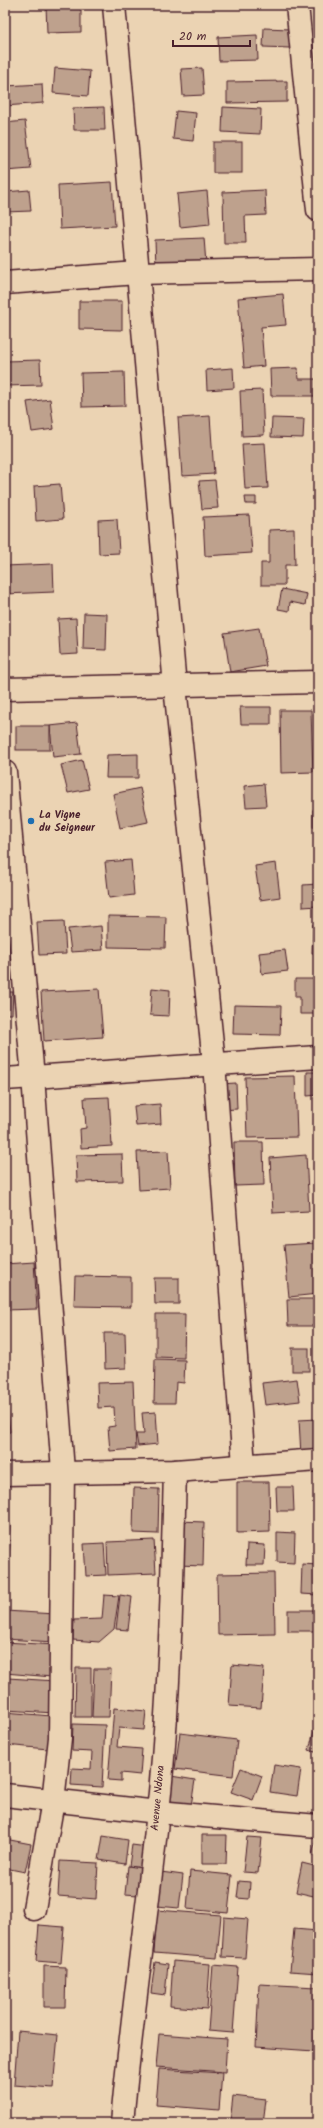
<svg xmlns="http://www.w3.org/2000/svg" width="323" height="2128" font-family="Kalam,sans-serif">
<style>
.building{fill:#bea18d;stroke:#4a1f2b}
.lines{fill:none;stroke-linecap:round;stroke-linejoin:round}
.street-casing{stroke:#4a1f2b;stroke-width:25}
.street{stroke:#ebd3b3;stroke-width:22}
.poi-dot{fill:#1f6fb2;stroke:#ebd3b3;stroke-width:1.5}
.labels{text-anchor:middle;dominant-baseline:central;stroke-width:3;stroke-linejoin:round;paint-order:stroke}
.poi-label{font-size:11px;font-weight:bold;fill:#4a1f2b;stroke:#ebd3b3;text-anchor:start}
.street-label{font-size:11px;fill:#4a1f2b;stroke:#ebd3b3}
</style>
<rect width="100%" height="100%" fill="#ebd3b3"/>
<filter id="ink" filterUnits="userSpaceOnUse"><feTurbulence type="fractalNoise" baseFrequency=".025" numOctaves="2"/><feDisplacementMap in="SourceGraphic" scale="8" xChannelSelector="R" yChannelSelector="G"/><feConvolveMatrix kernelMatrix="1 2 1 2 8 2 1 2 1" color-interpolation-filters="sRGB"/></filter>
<g filter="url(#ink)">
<g class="building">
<path d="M46 5H81V32L47 33Z"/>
<path d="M264 28 290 29V48L263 47Z"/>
<path d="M257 35 258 60 219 61 218 37Z"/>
<path d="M55 68 90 71 88 96 53 93Z"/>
<path d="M202 68 204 95 183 96 181 69Z"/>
<path d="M287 81V102L227 103V82Z"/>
<path d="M42 84 43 103 5 106V86Z"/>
<path d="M104 107 105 130H74L73 108Z"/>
<path d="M223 107 261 109 260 134 222 132Z"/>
<path d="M176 111 196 113 193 141 173 139Z"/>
<path d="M25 121 31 169 5 171V123Z"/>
<rect x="213" y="142" width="29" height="31"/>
<path d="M112 182 115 226 60 229 58 185Z"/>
<path d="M29 190 31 211 5 212V192Z"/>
<path d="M265 190 266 215 245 216 246 243H224L223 192Z"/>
<path d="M207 191 210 224 180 227 177 194Z"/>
<path d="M204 238 206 264 156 267 155 240Z"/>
<path d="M283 294 286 325 261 327 264 366 244 368 238 298Z"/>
<path d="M79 301H122V330L79 329Z"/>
<path d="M40 360 41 385 6 386 5 361Z"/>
<path d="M233 368 234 388 207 390 206 370Z"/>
<path d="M298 368 299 379H317V396H271L270 369Z"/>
<path d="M124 372 125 406 82 407 81 373Z"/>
<path d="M262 390 264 435 242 436 240 391Z"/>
<path d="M50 399 54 429 32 432 27 402Z"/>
<path d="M210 416 214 474 182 476 178 418Z"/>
<path d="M272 418 304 419 303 438 271 437Z"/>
<path d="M265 443 268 488 245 489 242 444Z"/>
<path d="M215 480 218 508 202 509 199 481Z"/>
<path d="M60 484 63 519 36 521 34 486Z"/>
<path d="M245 497H256V504H246Z"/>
<path d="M249 515 252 553 205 556 203 517Z"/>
<path d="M117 519 119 553 99 554 98 520Z"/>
<path d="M294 529 295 565H285V585H261V563H269V530Z"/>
<path d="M53 564 54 592 5 594V566Z"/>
<path d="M282 589 307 594 305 605 290 602 289 611 278 609Z"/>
<path d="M84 613 107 614 106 650 83 649Z"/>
<path d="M76 618 78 654 60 655 58 619Z"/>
<path d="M259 628 266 666 230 672 224 633Z"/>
<path d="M240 707H271V724H241Z"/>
<path d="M280 710H311L313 772 281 773Z"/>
<path d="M77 723 81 754 53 757 50 726Z"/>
<rect x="16" y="726" width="34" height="24"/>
<path d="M138 754V778H106L107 755Z"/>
<path d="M82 760 89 789 68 793 61 765Z"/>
<path d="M264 784 266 806 246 807 244 786Z"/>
<path d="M140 788 148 822 120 828 113 794Z"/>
<rect x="313" y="810" width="5" height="17"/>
<path d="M131 860 134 895 109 898 105 862Z"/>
<path d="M276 863 280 897 260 900 255 866Z"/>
<path d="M318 884V906L303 907V885Z"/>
<path d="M108 916 166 917 165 948 108 947Z"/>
<path d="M64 921 66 954 39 955 37 922Z"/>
<path d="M313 924H318V953H312Z"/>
<path d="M101 926 103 950 71 952 68 929Z"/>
<path d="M285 950 288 971 262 974 259 953Z"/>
<path d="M295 979H318V1014H300V997H295Z"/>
<path d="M152 988 170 990 169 1016 150 1015Z"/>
<path d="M99 989 103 1037 44 1041 41 992Z"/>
<path d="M5 992H13L12 1014H5Z"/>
<path d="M234 1005 281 1006 280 1035 233 1034Z"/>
<path d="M307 1072H318V1095L307 1096Z"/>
<path d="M295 1076 297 1137 247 1138 245 1077Z"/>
<path d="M236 1083 237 1109 221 1110 220 1084Z"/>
<path d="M109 1097 112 1146 81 1148 80 1129 86 1128 84 1098Z"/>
<path d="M160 1104 161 1124 136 1126 134 1106Z"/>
<path d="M234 1142H263L264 1185 235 1186Z"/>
<path d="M168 1151 170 1188 139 1190 137 1152Z"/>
<path d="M122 1154 123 1181 77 1182 76 1155Z"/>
<path d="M306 1155 309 1211 273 1213 270 1158Z"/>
<path d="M316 1243 318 1294 289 1297 284 1245Z"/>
<path d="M34 1262 37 1309 5 1310V1264Z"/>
<path d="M75 1276 131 1277V1307L74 1306Z"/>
<path d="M154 1278H179V1304H155Z"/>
<path d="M287 1299H318V1326H288Z"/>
<path d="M156 1314H185L184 1358 156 1357Z"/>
<path d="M104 1333H125L126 1368 105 1369Z"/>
<rect x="292" y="1348" width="17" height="23"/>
<path d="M155 1359 185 1360 184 1383 176 1382 175 1403H154Z"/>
<path d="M297 1379 300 1401 265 1405 262 1383Z"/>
<path d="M133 1382 136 1449 110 1451 108 1427 115 1426 114 1407 98 1408 97 1383Z"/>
<path d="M6 1391 10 1432 5 1433V1392Z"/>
<path d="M156 1412 158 1444 138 1446 136 1434H144L142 1413Z"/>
<path d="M318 1419V1454L301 1455 299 1420Z"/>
<path d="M237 1482H269L270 1532 237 1533Z"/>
<path d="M276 1487H293L294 1511H277Z"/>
<path d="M134 1488 159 1489 158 1534 133 1533Z"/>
<path d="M179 1521 204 1522 203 1566 178 1565Z"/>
<path d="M5 1525H10L9 1541H5Z"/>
<path d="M277 1532 295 1533 294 1563 277 1562Z"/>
<path d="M154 1540 156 1573 108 1575 107 1542Z"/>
<path d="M104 1543 106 1575 86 1576 84 1544Z"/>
<path d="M5 1544H10L9 1558 5 1557Z"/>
<path d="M247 1544 265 1545 264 1565H246Z"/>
<path d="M302 1564 318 1565V1595L301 1594Z"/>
<path d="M274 1573 275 1634 218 1635 217 1574Z"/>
<path d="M104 1595 119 1596 114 1629 99 1642 73 1640 74 1620 102 1619Z"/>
<path d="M120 1595 132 1597 128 1630 116 1629Z"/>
<rect x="288" y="1610" width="28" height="21"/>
<path d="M5 1611 55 1614 54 1642 5 1639Z"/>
<path d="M5 1642 55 1645 52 1677 5 1673Z"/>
<path d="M232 1665 264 1668 261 1708 229 1706Z"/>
<path d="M76 1668H91V1717H75Z"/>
<path d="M94 1669H111L109 1717H92Z"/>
<path d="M8 1678 56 1681 54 1713 6 1710Z"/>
<path d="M114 1708 146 1711 144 1730 119 1728 117 1747 142 1749 140 1775 121 1773V1781L108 1780Z"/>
<path d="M5 1712 51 1716 48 1749 5 1745Z"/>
<path d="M73 1724 105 1725 102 1787 71 1785 72 1768 91 1769 92 1752 72 1751Z"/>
<path d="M315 1727H318V1753L309 1750Z"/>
<path d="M180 1733 237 1740 233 1776 175 1769Z"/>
<path d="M274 1765 301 1769 297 1796 270 1792Z"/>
<path d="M241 1768 262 1776 253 1800 231 1792Z"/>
<path d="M171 1776 195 1780 191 1806 167 1802Z"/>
<path d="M202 1835H227L226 1864H202Z"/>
<path d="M103 1836 128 1840 125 1864 99 1860Z"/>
<path d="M247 1837 262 1838 258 1873 243 1872Z"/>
<path d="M5 1839 31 1844 25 1872 5 1868Z"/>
<path d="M316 1839H318V1857L312 1855Z"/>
<path d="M132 1845 147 1847 143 1868 129 1866Z"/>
<path d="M60 1861 98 1863 96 1899 58 1896Z"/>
<path d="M302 1863 318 1867V1897L296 1892Z"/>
<path d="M128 1866 141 1868 138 1895 125 1894Z"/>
<path d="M190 1871 232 1875 228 1913 187 1909Z"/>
<path d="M161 1872 183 1875 179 1908 157 1906Z"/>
<path d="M239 1881 250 1882 249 1899 237 1898Z"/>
<path d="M157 1910 221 1915 217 1958 154 1953Z"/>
<path d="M224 1917 248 1919 245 1958 222 1957Z"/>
<path d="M39 1925 64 1927 61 1963 36 1961Z"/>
<path d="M294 1929 318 1931V1973L290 1971Z"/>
<path d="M173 1961 210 1964 207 2009 170 2006Z"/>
<path d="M155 1962 168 1964 165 1995 151 1993Z"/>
<path d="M213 1965 238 1967 233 2033 208 2031Z"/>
<path d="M44 1966 66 1967 65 2007H44Z"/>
<path d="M259 1984 317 1987 314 2051 256 2047Z"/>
<path d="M18 2031 58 2035 53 2088 14 2085Z"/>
<path d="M159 2034 227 2039 225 2072 156 2067Z"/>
<path d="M159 2069 222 2073 219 2110 156 2105Z"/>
<path d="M233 2096 266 2100 263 2123H230Z"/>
<path d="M5 2120 39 2123H5Z"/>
</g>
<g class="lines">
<defs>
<g id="street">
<path d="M114 5 175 686 214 1063 244 1465"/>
<path d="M297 5 318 210"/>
<path d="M5 283 137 273 318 269"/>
<path d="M5 689 318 682"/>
<path d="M5 772 33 1077 63 1471 60 1738 53 1801 34 1909"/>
<path d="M5 1079 318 1057"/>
<path d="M5 1474 175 1471 318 1460"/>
<path d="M5 1795 158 1812 318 1826"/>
<path d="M122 2123C131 2019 147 1916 158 1812 170 1699 172 1585 175 1471"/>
</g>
</defs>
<use href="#street" class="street-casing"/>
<use href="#street" class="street"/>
</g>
</g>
<circle class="poi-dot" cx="31" cy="821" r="4"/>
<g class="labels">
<g class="poi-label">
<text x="39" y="815">La Vigne<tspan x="39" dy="13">du Seigneur</tspan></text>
</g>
<g class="street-label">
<text transform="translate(158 1798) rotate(-85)">Avenue Ndona</text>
</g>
</g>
<rect width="323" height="2128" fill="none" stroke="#ebd3b3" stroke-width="20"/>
<rect x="10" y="10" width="303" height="2108" fill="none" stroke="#4a1f2b" stroke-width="1.5" filter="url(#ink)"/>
<path d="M173 40v6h77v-6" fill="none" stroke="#4a1f2b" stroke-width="2"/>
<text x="179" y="40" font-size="12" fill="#4a1f2b" stroke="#ebd3b3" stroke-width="3" paint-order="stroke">20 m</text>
</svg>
